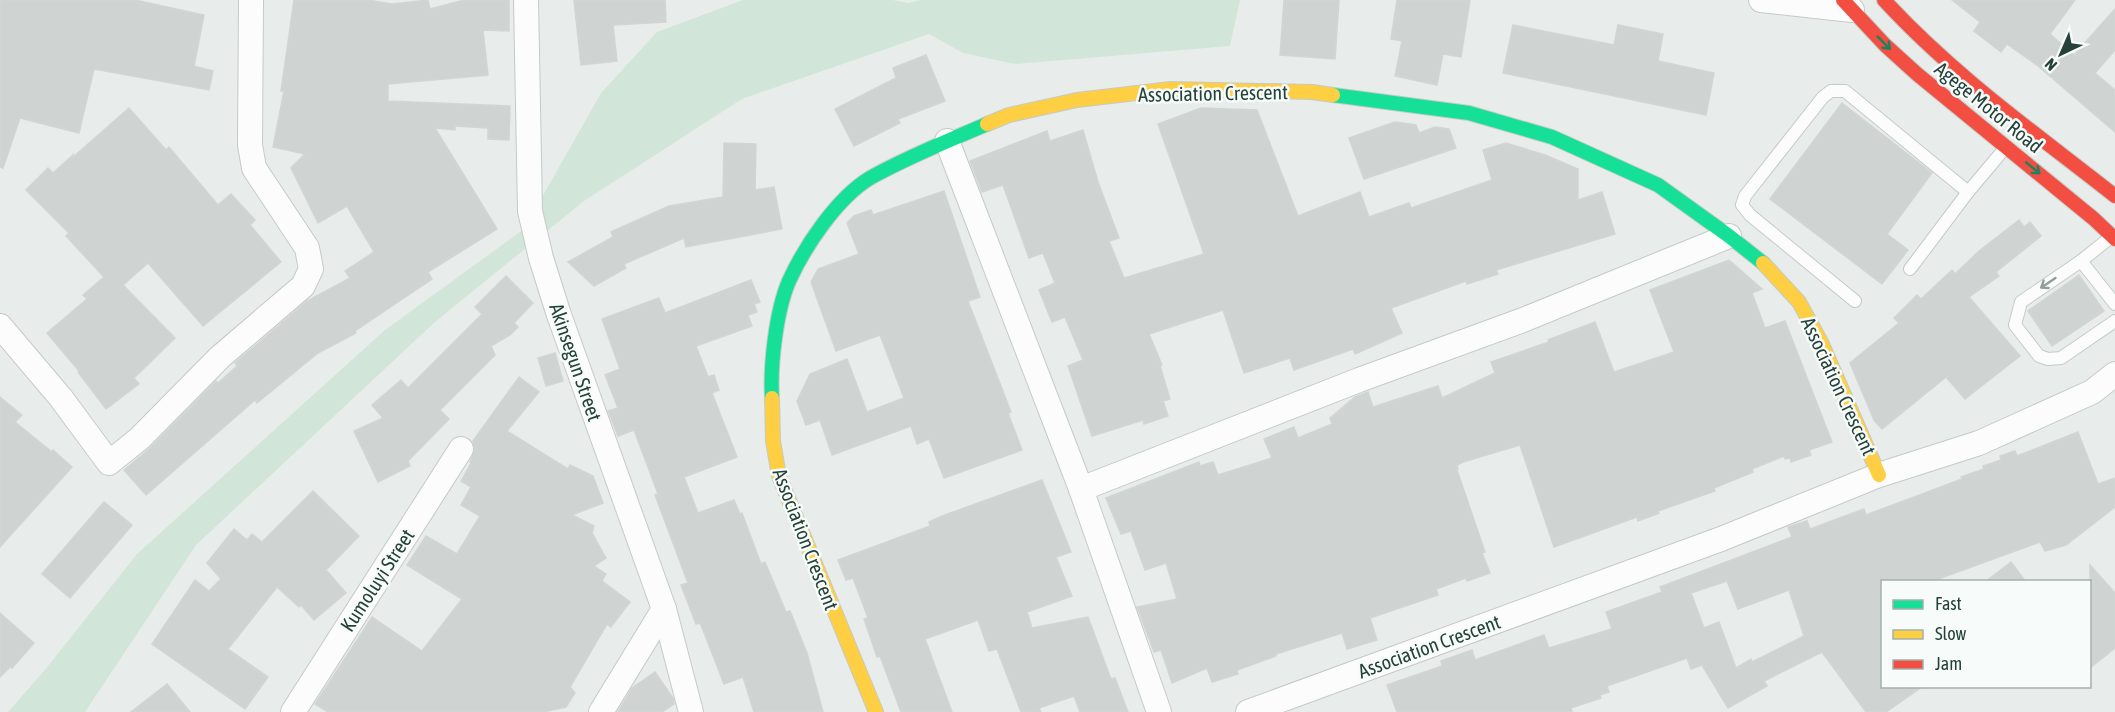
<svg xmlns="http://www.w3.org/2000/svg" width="2115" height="712" font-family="'Asap Condensed',sans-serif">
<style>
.green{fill:#d1e6d8}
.building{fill:#cfd4d2;stroke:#d1d6d4;stroke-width:1.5;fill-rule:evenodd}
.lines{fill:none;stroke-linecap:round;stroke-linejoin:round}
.lane-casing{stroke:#c5cac8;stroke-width:14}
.street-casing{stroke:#c5cac8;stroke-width:26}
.fast-casing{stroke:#c3cbc8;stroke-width:16}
.slow-casing{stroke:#c3cbc8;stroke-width:16}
.jam-casing{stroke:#c3cbc8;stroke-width:16}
.lane{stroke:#fcfcfc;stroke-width:12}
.street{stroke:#fcfcfc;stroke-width:24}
.fast{stroke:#16e098;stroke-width:14}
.slow{stroke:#ffcf43;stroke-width:14}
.jam{stroke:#f24e42;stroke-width:14}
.oneway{stroke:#1e8160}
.oneway2{stroke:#909f9b}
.labels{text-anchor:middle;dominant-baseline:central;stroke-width:5;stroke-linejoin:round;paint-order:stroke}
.street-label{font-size:20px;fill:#24423a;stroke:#f7fbf9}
</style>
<rect width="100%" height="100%" fill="#e8edeb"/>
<path class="green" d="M743 0H893L908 3 921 0H1240L1230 46 1015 64 963 53 929 34 742 99 584 201 435 322 196 545 85 712H8L44 671 137 554 385 330 524 229 601 93 657 32Z"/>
<g class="building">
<path d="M0 0H135L204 15 194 66 213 71 209 90 94 69 79 133 20 118 3 168 0 167Z"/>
<path d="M294 0H368L392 4 428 0 430 9 464 0H509V31L483 30 488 75 388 84V101L510 106 509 140 488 139V128L455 126V130L435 128 497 229 428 272 432 279 355 331 356 333 318 353 257 403 255 400 146 495 124 470 150 448 216 381 218 383 237 366 235 363 307 301 350 278 345 271 374 252 347 206 318 223 291 168 305 154 273 147 284 91H281Z"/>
<path d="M574 0H665L666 22 613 25 617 61 581 65Z"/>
<path d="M1284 0H1339L1335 59 1280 55Z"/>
<path d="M1397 0H1470L1461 57 1443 54 1437 85 1395 76 1402 41 1391 39Z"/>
<path d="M1952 0H2075L2050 34 2074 55 2115 9V50L2095 73 2115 90V132L2038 66 2007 44 2001 52 1974 31 1980 22Z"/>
<path d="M1513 25 1614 45 1618 25 1663 34 1658 61 1714 73 1706 115 1503 73Z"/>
<path d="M926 55 945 101 898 119 900 123 854 146 835 109 896 78 893 68Z"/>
<path d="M1842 103 1932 173 1887 234 1908 250 1882 284 1770 199Z"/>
<path d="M129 108 166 150 169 147 218 205 231 194 255 220 250 225 281 262 203 326 148 263 123 285 175 338 134 378 139 384 106 409 78 372 79 371 47 333 87 299 83 295 104 277 66 236 69 233 26 190 48 168 53 173 73 155 72 158Z"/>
<path d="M1201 108 1257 110 1298 216 1360 192 1369 217 1409 203 1411 208 1492 180 1483 150 1506 143 1545 155 1578 169V200L1602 192 1615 234 1496 270 1498 274 1467 284 1466 281 1391 308 1402 333 1355 354 1353 349 1294 370 1290 358 1244 373 1223 310 1149 334 1162 365 1160 366 1170 399 1163 401 1168 416 1144 424 1143 420 1092 436 1068 366 1083 360 1065 317 1052 322 1039 290 1055 283 1043 253 1029 258 1003 185 982 192 970 161 1047 131 1050 141 1083 130 1098 182 1119 238 1109 241 1124 278 1204 254 1158 124Z"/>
<path d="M1395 122 1416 125 1419 133 1435 127 1449 129 1456 148 1364 179 1349 138Z"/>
<path d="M724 143 756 144 755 190 774 187 782 229 686 247 684 238 624 264 626 268 594 286 568 262 613 237 611 232 669 206 723 197Z"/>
<path d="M944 191 980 297 968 301 1011 412 1008 413 1022 450 944 478 929 439 917 444 911 426 832 455 820 420 806 425 797 401 810 374 847 359 867 412 904 398 880 335 836 351 811 282 818 269 859 254 847 223 854 216 871 210 873 215Z"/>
<path d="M2019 220 2024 227 2030 222 2041 236 1996 272 1999 276 1969 297 2020 356 1965 399 1946 377 1882 429 1874 420 1850 363 1899 323 1894 318 1917 295 1921 299 1952 270 1955 274 1979 251Z"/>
<path d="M1729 260 1762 289 1752 293 1765 328 1785 321 1832 442 1809 450 1811 455 1791 462 1790 458 1785 459 1784 456 1752 469 1753 472 1714 488 1715 491 1658 511 1659 513 1638 521 1637 517 1554 547 1520 445 1463 462 1457 465 1458 469 1457 470 1485 552 1482 553 1490 573 1467 581 1466 578 1436 589 1438 595 1370 618 1377 640 1347 649 1342 633 1276 654V656L1237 670 1238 674 1212 682 1207 668 1172 683 1161 650 1154 652 1137 607 1177 599 1166 563 1145 570 1131 531 1121 534 1106 498 1199 462 1200 466 1213 462 1218 475 1272 458 1264 439 1294 427 1298 438 1332 424 1330 418 1355 397 1368 392 1373 407 1438 386 1442 398 1495 373 1491 362 1549 342 1548 340 1595 322 1614 372 1674 352 1650 290Z"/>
<path d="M2079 275 2104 311 2052 346 2028 311Z"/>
<path d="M506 276 533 303 514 323 518 327 510 335 491 346 495 355 440 410 449 419 408 461 410 466 378 482 354 431 383 418 372 405 401 380 408 388 482 314 475 307Z"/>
<path d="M751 280 760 302 754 304 757 312 748 315 752 326 696 346 708 377 714 375 719 390 712 393 737 457 684 477 698 513 734 500 740 514 742 513 761 564 765 562 786 612 790 611 807 653 823 712H754L743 677 724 684 703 630 700 623 696 624 681 585 688 583 655 495 658 494 634 430 618 436 608 411 618 408 605 375 620 369 602 319 659 298 665 313Z"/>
<path d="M555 353 563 381 546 386 538 358Z"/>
<path d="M519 377 539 392 507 431 568 469 570 465 593 476 603 503 572 515 594 526 592 533 606 558 594 566 606 574 602 581 630 602 611 627 607 624 570 687 575 693 566 707 543 712H328L315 704 372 617 422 651 462 599 407 565 426 536 457 554 480 516 461 505 471 487 461 481 471 463 470 462 475 450 473 441Z"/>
<path d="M0 397 22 415 15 422 52 452 53 450 72 467 0 547Z"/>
<path d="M2078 432 2098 484 2115 478V507L2066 545 2045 551 2040 542 1930 582H1882V687H1922L1886 712H1866L1822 652 1764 681 1767 686 1728 708 1702 665 1691 669 1687 658 1607 686 1609 692 1600 695 1601 698 1571 708 1572 712H1397L1387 685 1442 666 1441 661 1472 650 1475 660 1544 635 1549 648 1612 629 1606 612 1662 592 1660 587 1792 537 1788 527 1807 521 1810 529 1864 509 1866 515 1962 479 1961 477 1984 469 1983 466 2001 460 2000 456 2015 451 2017 456ZM1727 581 1738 609 1789 590 1804 636 1752 662 1751 659 1736 668 1719 622 1704 628 1691 593Z"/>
<path d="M1042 480 1071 552 1056 557 1072 596 1027 612 1032 628 1088 617 1111 679 1115 678 1128 712H1080L1074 696 1039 708 1041 712H1021L997 649 989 651 978 620 925 639 952 712H901L880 656 877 657 864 619 868 618 853 578 846 580 838 560 930 526 929 522 942 516Z"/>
<path d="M313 491 359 536 326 570 346 593 314 620 301 605 299 607 277 587 228 649 268 677 245 709 152 644 195 580 209 591 221 579 207 563 234 529 247 540 252 534 262 542Z"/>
<path d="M104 502 132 525 70 598 42 574Z"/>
<path d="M2011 562 2026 582H1985Z"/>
<path d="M2090 565 2115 593V648L2090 668Z"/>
<path d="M0 613 34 643 12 668 10 667 0 677Z"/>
<path d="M655 672 673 698 674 704 662 712H618L632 688Z"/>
<path d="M167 684 190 712H131Z"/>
</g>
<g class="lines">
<defs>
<g id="lane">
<path d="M2111 237 2081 261 2021 302 2015 325 2039 356 2048 359 2061 358 2115 321"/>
<path d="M2081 261 2115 304"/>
<path d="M1910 269 1968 192 2006 147"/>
<path d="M1855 301 1750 215 1742 205 1745 196 1823 97 1831 91H1845L1968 192"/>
</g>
<g id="street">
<path d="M526 0 530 211 541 258 558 312 664 609 691 712"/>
<path d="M1761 0 1852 10"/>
<path d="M947 141 1081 489 1159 712"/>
<path d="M0 326 61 398 109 463 140 438 220 357 303 286 311 269 307 248 254 168 250 145 251 0"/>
<path d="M1081 489 1359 380 1523 320 1729 236"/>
<path d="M293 712 461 449"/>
<path d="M601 712 664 609"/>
<path d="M1248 712 1721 539 1879 475 1979 443 2092 392 2115 374"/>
</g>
<g id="fast">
<path d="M1333 95 1469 113 1552 137 1658 185 1729 236 1763 263"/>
<path d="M772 398C770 366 776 311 789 281 805 246 837 198 870 178 907 157 948 141 987 124"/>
</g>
<g id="slow">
<path d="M987 124 1009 115 1077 100 1171 89 1312 92 1333 95"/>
<path d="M1763 263 1799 302 1821 342 1879 475"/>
<path d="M772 398 773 441 779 476 876 712"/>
</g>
<g id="jam">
<path d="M1843 0 1885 45 1917 74 2094 219 2115 239"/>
<path d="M1884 0C1953 75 2035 133 2115 196"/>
</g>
</defs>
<use href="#lane" class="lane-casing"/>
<use href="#street" class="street-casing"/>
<use href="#fast" class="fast-casing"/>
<use href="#slow" class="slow-casing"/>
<use href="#jam" class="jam-casing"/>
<use href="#lane" class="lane"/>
<use href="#street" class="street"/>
<use href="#fast" class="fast"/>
<use href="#slow" class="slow"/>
<use href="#jam" class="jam"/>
</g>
<defs><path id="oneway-shaft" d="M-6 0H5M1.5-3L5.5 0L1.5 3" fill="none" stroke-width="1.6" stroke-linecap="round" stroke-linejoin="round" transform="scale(1.5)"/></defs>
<g class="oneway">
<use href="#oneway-shaft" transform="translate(1884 43) rotate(45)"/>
<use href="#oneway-shaft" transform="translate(2033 168) rotate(40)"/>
</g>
<use class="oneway2" href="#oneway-shaft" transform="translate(2048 283) rotate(146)"/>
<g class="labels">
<g class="street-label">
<text transform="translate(1213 93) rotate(-1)">Association Crescent</text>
<text transform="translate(1989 107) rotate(39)">Agege Motor Road</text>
<text transform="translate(576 362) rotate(71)">Akinsegun Street</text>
<text transform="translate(1839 386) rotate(65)">Association Crescent</text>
<text transform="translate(806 539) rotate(69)">Association Crescent</text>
<text transform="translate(377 580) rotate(-57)">Kumoluyi Street</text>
<text transform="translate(1429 646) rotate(-20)">Association Crescent</text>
</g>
</g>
<rect x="1881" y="580" width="210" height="108" fill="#f7fbf9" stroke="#a3b1ad" stroke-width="1.5"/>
<rect x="1893" y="600" width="30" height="9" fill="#16e098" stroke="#a3b1ad" stroke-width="1.5"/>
<text x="1935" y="610" font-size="18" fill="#24423a">Fast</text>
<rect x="1893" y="630" width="30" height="9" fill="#ffcf43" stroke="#a3b1ad" stroke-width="1.5"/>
<text x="1935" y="640" font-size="18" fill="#24423a">Slow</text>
<rect x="1893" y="660" width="30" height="9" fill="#f24e42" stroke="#a3b1ad" stroke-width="1.5"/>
<text x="1935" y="670" font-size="18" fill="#24423a">Jam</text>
<g transform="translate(2061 54) rotate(224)" stroke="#f7fbf9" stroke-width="4.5" paint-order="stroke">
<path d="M0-4.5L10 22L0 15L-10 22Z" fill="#24423a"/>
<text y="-9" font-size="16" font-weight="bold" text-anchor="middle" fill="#24423a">N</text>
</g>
</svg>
